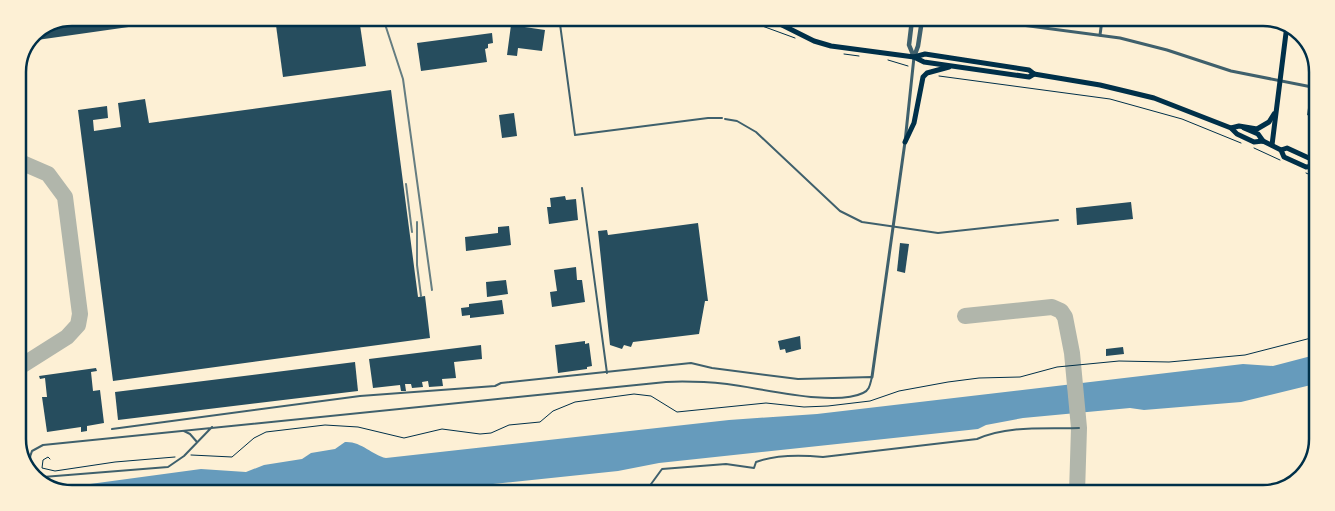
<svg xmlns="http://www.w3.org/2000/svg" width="1335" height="511" font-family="'Roboto Serif',serif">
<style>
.water{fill:#669bbc}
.pier{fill:#fdf0d5}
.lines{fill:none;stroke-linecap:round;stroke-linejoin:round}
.taxiway{stroke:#b1b6ab;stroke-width:16}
.building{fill:#264d5e}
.path{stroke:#003049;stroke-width:1}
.service{stroke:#3f606c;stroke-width:2}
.minor{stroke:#3f606c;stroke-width:3}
.tertiary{stroke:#3f606c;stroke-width:4.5}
.secondary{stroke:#003049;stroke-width:5}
.rail{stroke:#657d81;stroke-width:2}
.rim{fill:none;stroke:#003049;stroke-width:2.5}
</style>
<rect width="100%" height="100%" fill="#fdf0d5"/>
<g class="water">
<path d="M18 288 26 348 18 349Z"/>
<path d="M1315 355V384L1241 402 1144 410 1130 408 1023 418 986 425 978 429 659 463 618 471 425 491 53 489 201 469 246 472 264 465 302 459 311 453 335 449 345 442C361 441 372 455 386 458L729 420 817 414 1243 364 1273 366Z"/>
</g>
<path class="pier" d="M1081 379 1085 415 1071 416 1067 381Z"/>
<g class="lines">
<g class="taxiway">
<path d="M18 161 48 174 65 197 80 314 78 325 67 337 18 368"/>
<path d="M965 316 1052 307 1061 311 1065 317 1072 353 1079 428 1077 493"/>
</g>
</g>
<g class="building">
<path d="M72 18H185V19L30 41 34 33Z"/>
<path d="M275 18H359L366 66 283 77Z"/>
<path d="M511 25 545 30 542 51 518 48 517 56 507 55Z"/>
<path d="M492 33 493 43 488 44V48L485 49 487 62 421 71 417 43Z"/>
<path d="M391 90 418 297 425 296 430 338 113 381 78 110 107 106 108 118 93 120 94 131 121 127 118 103 145 99 149 123Z"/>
<path d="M1310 94 1317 95V119L1307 115Z"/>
<path d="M514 113 517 136 502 138 499 115Z"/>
<path d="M565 196 566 200 576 199 578 220 549 224 547 207H551L550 198Z"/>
<path d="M1131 202 1133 219 1077 225 1076 208Z"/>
<path d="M698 223 708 301H705L699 334 633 342 631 347 624 345 622 349 610 345 598 231 607 230 608 235Z"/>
<path d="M509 226 511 245 466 251 465 237 498 233V227Z"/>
<path d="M900 243 909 244 905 273 897 271Z"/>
<path d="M576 267 577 280H582L585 302 552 307 550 292 557 291 554 270Z"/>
<path d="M506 280 508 294 487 297 486 282Z"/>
<path d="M502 300 504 314 470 318V315L462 316 461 308 469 307V304Z"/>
<path d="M800 336 801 349 786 353 785 349 780 350 778 341Z"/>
<path d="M585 341V344L589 343 592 366 587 367V369L558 373 555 345Z"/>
<path d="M481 345 482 359 454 362 456 378 442 379 443 386 429 387 428 381 422 382 423 387 412 388 411 384H405L406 391H401L400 385 373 388 369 359Z"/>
<path d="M1123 347 1124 354 1106 356V349Z"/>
<path d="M355 362 358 391 118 420 115 392Z"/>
<path d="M96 368 97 371 91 372 93 391 100 390 104 423 87 426V431L81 432V427L47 432 42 397H47L45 378 40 379 39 376Z"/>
</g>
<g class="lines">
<g class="path">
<path d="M743 19 795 38"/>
<path d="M844 54 859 56"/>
<path d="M888 60 908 66"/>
<path d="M939 76 1110 99 1182 119 1241 143"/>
<path d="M1254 148 1280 160"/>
<path d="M1306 173 1317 178"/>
<path d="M191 455 232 457 254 438 266 432 325 425 358 427 404 438 442 429 480 434 491 433 509 425 540 422 553 411 575 402 634 394 651 396 677 412 766 403 804 407 828 406 870 401 899 391 948 382 979 378 1020 377 1057 367 1119 361 1169 362 1245 355 1315 337"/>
<path d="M50 459 48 457 43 460 42 468 55 471 115 462 175 457"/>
</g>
<g class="service">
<path d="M560 24 575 135 708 118H722"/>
<path d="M725 119 737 121 756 132 840 211 862 222 938 233 1058 220"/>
<path d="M582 188 607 373"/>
<path d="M112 429 360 396 495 386 501 383 691 363 712 368 798 379 872 377C870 384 870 390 863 393 834 407 761 388 727 384 707 382 687 381 666 382L43 445 32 451C27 462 32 473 43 477L168 467 184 456 212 427"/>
<path d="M184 431 190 434 197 442"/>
<path d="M588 492 592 490 646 491 662 469 726 464 754 468 756 462C777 454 802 455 823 457L977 439C1008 425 1046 429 1079 428"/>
</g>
<g class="minor">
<path d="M983 20 1120 38 1167 50 1231 71 1317 88"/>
<path d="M1100 35 1102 20"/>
<path d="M872 377 905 142 914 57"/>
</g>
<g class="tertiary">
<path d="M912 20 909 45 914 57"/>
<path d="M914 57 918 46 922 20"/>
</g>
<g class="secondary">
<path d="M770 19 814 41 831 46 914 57 924 62 1029 77 1034 74"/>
<path d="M914 57 925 54 1029 70 1034 74 1100 85 1154 98 1231 128 1237 134 1254 142 1263 141 1281 150 1287 148 1311 159 1315 166"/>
<path d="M1231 128 1239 126 1257 129 1269 122 1274 114"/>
<path d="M1244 128 1258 134 1263 141"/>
<path d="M905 142 914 123 923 77 927 73 949 67"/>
<path d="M1272 145 1287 25"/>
<path d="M1281 150 1284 157 1306 167 1316 166"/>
</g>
<g class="rail">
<path d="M383 18 403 79 432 290"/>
<path d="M406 184 412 232"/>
<path d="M417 222V265L421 296"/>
</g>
</g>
<path d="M0 0H1335V511H0ZM72 26H1263A46 46 0 0 1 1309 72V439A46 46 0 0 1 1263 485H72A46 46 0 0 1 26 439V72A46 46 0 0 1 72 26Z" fill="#fdf0d5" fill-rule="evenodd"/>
<path class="rim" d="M72 26H1263A46 46 0 0 1 1309 72V439A46 46 0 0 1 1263 485H72A46 46 0 0 1 26 439V72A46 46 0 0 1 72 26Z"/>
</svg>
